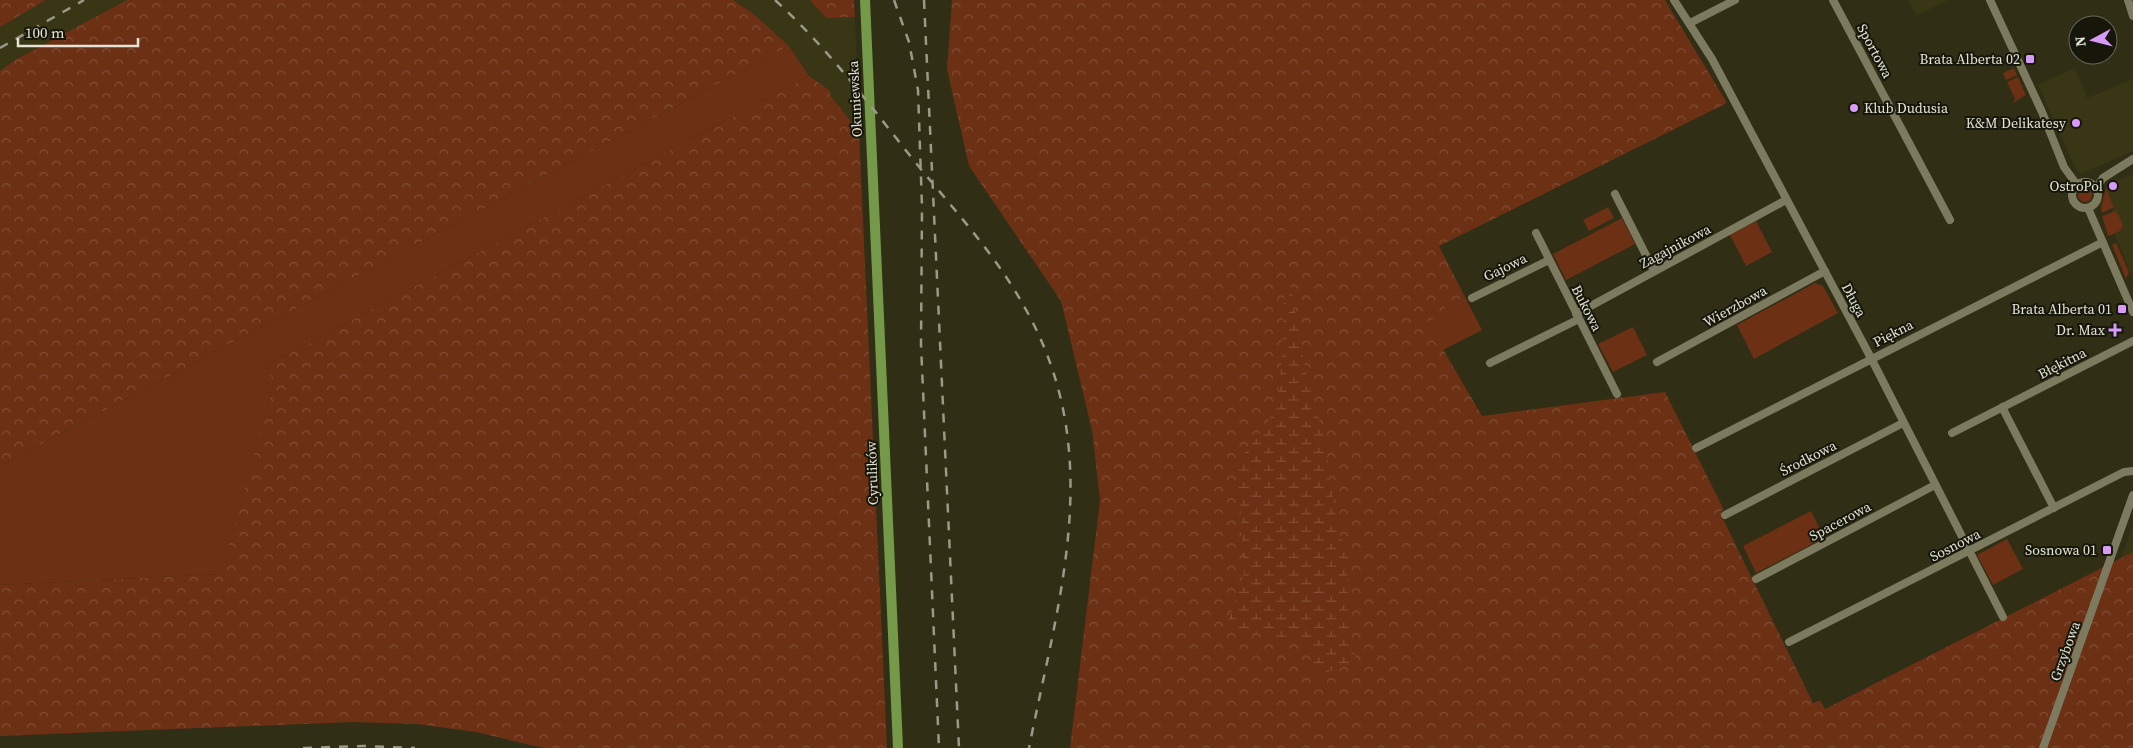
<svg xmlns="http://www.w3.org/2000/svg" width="2133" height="748" font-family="'Source Serif 4',serif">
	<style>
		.built { fill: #393616 }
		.green { fill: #6c3014 }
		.forest { fill: url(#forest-crowns) }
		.wetland { fill: url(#wetland-marsh) }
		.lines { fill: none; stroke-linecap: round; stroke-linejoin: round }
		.minor { stroke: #7c7a5f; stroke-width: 8 }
		.major { stroke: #749a49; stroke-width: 10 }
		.rail { stroke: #9b9987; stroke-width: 2.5; stroke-dasharray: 9 9; stroke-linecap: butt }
		.poi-dot { fill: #d79bf9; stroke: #16160b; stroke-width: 2 }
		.labels { text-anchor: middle; stroke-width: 4; stroke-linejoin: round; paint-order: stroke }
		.street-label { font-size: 14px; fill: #e4e3d5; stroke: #16160b }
		.poi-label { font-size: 14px; fill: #e4e3d5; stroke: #16160b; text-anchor: end }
	</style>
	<defs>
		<pattern id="forest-crowns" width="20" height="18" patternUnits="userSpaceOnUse" patternTransform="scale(1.25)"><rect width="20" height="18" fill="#6c3014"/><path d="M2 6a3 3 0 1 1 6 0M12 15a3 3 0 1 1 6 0" fill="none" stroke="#814e35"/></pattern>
		<pattern id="wetland-marsh" width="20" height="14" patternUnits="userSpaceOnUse" patternTransform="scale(1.25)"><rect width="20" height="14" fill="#6c3014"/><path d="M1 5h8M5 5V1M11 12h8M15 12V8" fill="none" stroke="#814e35"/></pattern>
	</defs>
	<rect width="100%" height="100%" fill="#302e15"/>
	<!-- built -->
	<path class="built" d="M46 0H127L15 60 0 71V27Z
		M733 0H810L826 18 855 17 859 132 831 96 829 90 809 76 789 46 755 15Z
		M1908 0H1948L1916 16Z
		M2075 68 2087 98 2133 79V151L2081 174 2075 168 2038 85Z
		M2133 174V278L2108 219 2114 207 2106 188 2108 184Z
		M2133 526V552L2121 558Z"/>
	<!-- green -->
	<path class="green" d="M789 46 809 76 266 366 274 383 222 574 0 585V466Z
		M2014 68 2017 75 2006 80 2003 73Z
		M2018 77 2026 95 2013 103 2015 99 2007 82Z
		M2106 188 2114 207 2102 213 2101 208Z
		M2078 195a7 7 0 1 1 14 0a7 7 0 1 1-14 0Z
		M1608 207 1614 218 1589 231 1583 220Z
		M2116 211C2125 227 2127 229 2108 236L2102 216Z
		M1622 218 1635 244 1566 280 1553 254Z
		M1756 221 1772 252 1746 266 1730 235Z
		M2116 243 2129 272 2126 279 2112 245Z
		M1815 283 1823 286 1838 313 1754 359 1737 325Z
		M1465 297 1482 330 1443 350 1426 322 1446 312 1443 306Z
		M1633 327 1647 355 1613 372 1598 344Z
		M1811 511 1824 538 1756 573 1743 546Z
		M2007 539 2023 569 1993 585 1977 555Z"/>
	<!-- forest -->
	<path class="forest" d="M0 0H46L0 27Z
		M127 0H733L755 15 789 46 0 466V71L15 60Z
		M810 0H854L855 17 826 18Z
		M952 0H1665L1727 103 1439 246 1465 297 1444 306 1447 312 1427 322 1482 416 1665 392 1724 510 1721 511V515L1813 703 1820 700 1825 709 2133 552V748H1070L1100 500 1092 430 1061 301 969 166 947 69Z
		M809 76 829 90 831 96 859 132 887 748H543L476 732 417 724 353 722 0 736V585L221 574 274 383 266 366Z"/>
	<!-- wetland -->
	<path class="wetland" d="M1287 275 1292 292 1307 379 1325 440 1337 527 1347 552 1348 615 1356 663 1314 676 1310 645 1302 636 1280 639 1227 625 1244 574 1240 500 1234 467C1244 453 1270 423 1274 409 1286 366 1280 320 1287 275Z"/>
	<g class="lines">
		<!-- minor -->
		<path class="minor" d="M1674 0 1712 59 1871 358 2003 617
			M1833 0 1950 220
			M1990 0 2042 112 2064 167 2077 185
			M2128 0 2133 16
			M1690 23 1735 0
			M2072 195a13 13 0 1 1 26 0a13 13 0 1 1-26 0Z
			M2096 188 2103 178 2133 159
			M1615 194 1654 271
			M2088 208 2133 312
			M1536 233 1617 394
			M1472 298 1549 260
			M1576 314 1786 200
			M1657 362 1825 271
			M1490 363 1579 319
			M2002 407 2054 508
			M1952 433 2133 341
			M1696 448 2103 242
			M1725 515 1903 423
			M1756 579 1935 485
			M1789 642 2124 472 2133 471
			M2043 748 2133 495"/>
		<!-- major -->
		<path class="major" d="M865 0 898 748"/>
		<!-- rail -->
		<path class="rail" d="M775 0C830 50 874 111 920 168 957 213 997 257 1025 308 1107 453 1059 596 1029 748
			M894 0 909 42 918 90 922 207 921 345 939 748
			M924 0 959 748
			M0 48 84 0
			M303 748 363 746 415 748"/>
	</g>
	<!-- markers -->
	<g class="poi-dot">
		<rect x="2025" y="54" width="10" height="10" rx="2.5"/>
		<circle cx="1854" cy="108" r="5"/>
		<circle cx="2076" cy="123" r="5"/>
		<circle cx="2113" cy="186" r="5"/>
		<rect x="2117" y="304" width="10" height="10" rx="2.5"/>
		<path d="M2112.5 322.5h5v5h5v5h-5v5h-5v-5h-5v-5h5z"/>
		<rect x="2102" y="545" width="10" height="10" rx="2.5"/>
	</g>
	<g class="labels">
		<!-- street labels -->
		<g class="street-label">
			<text transform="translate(1875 51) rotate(62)" y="5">Sportowa</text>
			<text transform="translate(855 99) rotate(-93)" y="5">Okuniewska</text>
			<text transform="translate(1675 246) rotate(-28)" y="5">Zagajnikowa</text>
			<text transform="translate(1505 267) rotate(-26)" y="5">Gajowa</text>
			<text transform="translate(1854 300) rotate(62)" y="5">Długa</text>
			<text transform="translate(1735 306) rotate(-29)" y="5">Wierzbowa</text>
			<text transform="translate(1587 308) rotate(63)" y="5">Bukowa</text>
			<text transform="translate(1893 333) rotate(-27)" y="5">Piękna</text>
			<text transform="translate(2062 363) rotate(-27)" y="5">Błękitna</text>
			<text transform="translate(1808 458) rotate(-27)" y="5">Środkowa</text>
			<text transform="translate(872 473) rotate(-92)" y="5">Cyrulików</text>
			<text transform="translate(1840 521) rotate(-28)" y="5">Spacerowa</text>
			<text transform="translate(1955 545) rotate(-27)" y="5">Sosnowa</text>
			<text transform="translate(2065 651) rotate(-70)" y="5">Grzybowa</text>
		</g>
		<!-- poi labels -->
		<g class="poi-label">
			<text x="2020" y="64">Brata Alberta 02</text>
			<text x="1864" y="113" text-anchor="start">Klub Dudusia</text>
			<text x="2066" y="128">K&amp;M Delikatesy</text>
			<text x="2103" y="191">OstroPol</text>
			<text x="2112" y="314">Brata Alberta 01</text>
			<text x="2105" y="335">Dr. Max</text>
			<text x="2097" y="555">Sosnowa 01</text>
		</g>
	</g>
	<!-- north arrow -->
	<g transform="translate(2093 40) rotate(263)"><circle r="24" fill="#16160b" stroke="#68685c"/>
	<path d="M0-4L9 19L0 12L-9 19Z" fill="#d79bf9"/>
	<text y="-8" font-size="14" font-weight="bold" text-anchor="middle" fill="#e4e3d5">N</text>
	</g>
	<!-- scale -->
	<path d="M18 38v8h120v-8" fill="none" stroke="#e4e3d5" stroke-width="2.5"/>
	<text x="25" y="38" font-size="15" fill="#e4e3d5" stroke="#16160b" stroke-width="4" paint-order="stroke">100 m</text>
</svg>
